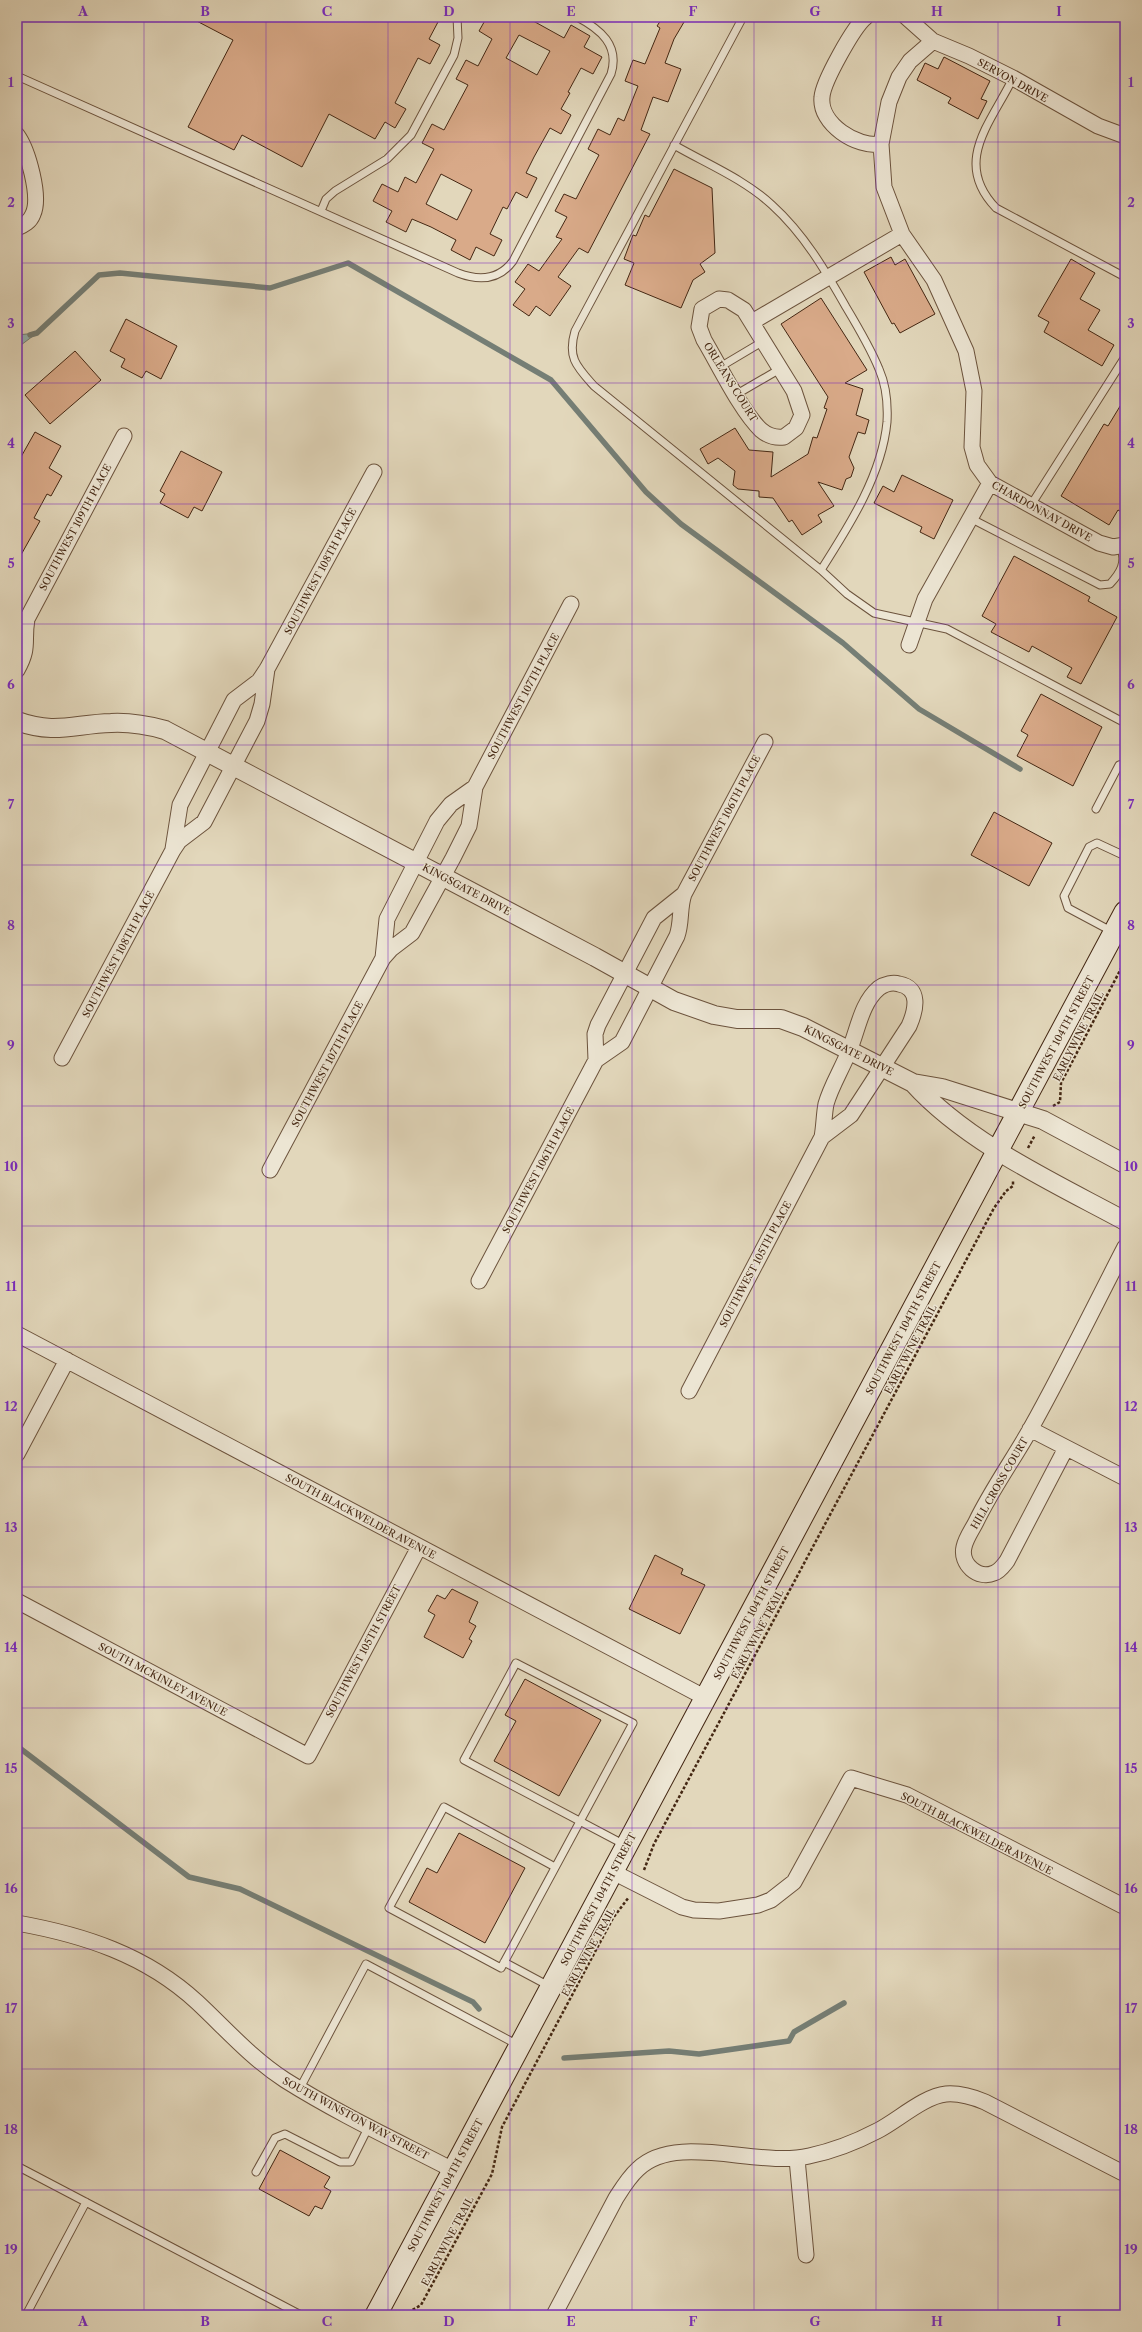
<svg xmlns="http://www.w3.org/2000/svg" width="1142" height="2332" font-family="'Libre Caslon Text',serif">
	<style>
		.water { fill: #96b8b7; stroke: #757e75 }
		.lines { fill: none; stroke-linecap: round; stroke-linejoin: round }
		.stream { stroke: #757e75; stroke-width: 5.5 }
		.building { fill: #d9aa89; stroke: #442713; fill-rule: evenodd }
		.service-casing { stroke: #6c533d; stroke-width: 9 }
		.minor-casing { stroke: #6c533d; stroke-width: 17 }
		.tertiary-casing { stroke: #6c533d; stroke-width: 20 }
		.secondary-casing { stroke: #442713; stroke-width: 23 }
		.path { stroke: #442713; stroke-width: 2.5; stroke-dasharray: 3 2; stroke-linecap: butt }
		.service { stroke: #ece5d3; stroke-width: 7 }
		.minor { stroke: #ece5d3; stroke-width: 15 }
		.tertiary { stroke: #ece5d3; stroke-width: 18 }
		.secondary { stroke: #ece5d3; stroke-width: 21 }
		.grid { fill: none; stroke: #7b2cbf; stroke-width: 1; stroke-opacity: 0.55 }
		.labels { text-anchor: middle; stroke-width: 3; stroke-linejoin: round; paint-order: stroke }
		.street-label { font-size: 10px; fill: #442713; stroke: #ece5d3 }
		.neatline { fill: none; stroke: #7b2cbf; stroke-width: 1.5 }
		.grid-label { font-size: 13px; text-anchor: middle; font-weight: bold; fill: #7b2cbf }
	</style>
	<rect width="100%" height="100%" fill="#e2d7bb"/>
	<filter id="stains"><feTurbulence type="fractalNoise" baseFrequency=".005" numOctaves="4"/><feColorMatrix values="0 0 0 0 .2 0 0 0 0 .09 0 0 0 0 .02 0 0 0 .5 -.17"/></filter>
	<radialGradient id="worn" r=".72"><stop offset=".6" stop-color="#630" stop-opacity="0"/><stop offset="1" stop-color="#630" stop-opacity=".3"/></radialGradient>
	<!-- water -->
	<path class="water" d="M37 333 17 348V335Z"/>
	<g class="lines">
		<!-- stream -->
		<path class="stream" d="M30 335 37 333 99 275 120 273 270 288 348 263 551 380 646 492 681 524 843 643 919 709 1020 769
			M17 1746 189 1877 240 1889 473 2002 479 2009
			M564 2058 669 2051 699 2054 789 2041 794 2032 844 2003"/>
	</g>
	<!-- building -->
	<path class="building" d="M189 17H428L438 22 429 39 440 45 430 64 418 58 395 103 406 109 395 128 385 122 375 139 329 114 302 167 242 135 234 150 188 127 233 40Z
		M487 17H526L564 38 571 25 590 36 584 47 602 57 593 74 581 68 568 92 570 93 561 109 571 115 561 134 550 128 534 157 526 173 537 178 527 198 516 192 507 209 503 207 490 234 502 240 494 256 476 247 470 260 451 250 456 240 431 227 412 219 406 232 386 222 392 211 373 201 382 184 398 192 405 177 416 183 434 149 422 143 432 124 444 130 468 85 456 79 466 60 478 66 492 39 479 31ZM519 35 550 51 537 75 506 58ZM441 174 472 190 457 220 426 204Z
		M663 17H687L674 39 665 63 681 69 668 102 653 97 641 130 650 134 588 253 579 248 558 277 571 286 550 316 536 306 529 316 513 305 525 289 515 282 528 264 539 271 562 239 556 237 567 217 555 211 564 194 576 199 590 172 599 155 588 149 598 129 610 135 618 118 624 121 638 86 625 81 633 60 645 64 660 28 657 26Z
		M944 57 990 81 981 99 987 101 978 119 948 103 951 98 917 80 925 63 938 69Z
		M674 169 712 188 715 253 700 264 705 272 693 280 681 308 625 285 634 263 624 259 633 235 636 236 645 215 649 217Z
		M891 257 895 265 905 259 935 314 900 333 894 323 892 324 864 272Z
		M1071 259 1095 273 1080 299 1100 310 1088 330 1114 345 1102 366 1044 332 1049 322 1038 316Z
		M821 298 867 370 845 383 863 389 856 415 869 420 865 434 858 432 849 457 854 468 851 477 846 479 842 490 818 482 834 506 818 515 822 522 802 535 792 520 789 522 773 498 759 497V491L738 489 733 485 735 471 718 458 708 464 700 449 735 428 749 450 773 452 771 477 808 454 813 437 817 438 827 409 824 408 828 397 781 324Z
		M126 319 177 346 161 379 146 371 142 378 121 367 125 359 110 351Z
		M75 351 101 380 50 424 25 395Z
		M1125 398V514L1118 510 1109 525 1061 496 1104 424 1108 426Z
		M35 432 61 446 49 468 62 476 51 496 47 494 34 518 40 521 17 562V464Z
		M181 451 222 472 202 511 194 507 188 518 160 503 165 494 160 491Z
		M902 475 953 500 934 539 920 532 922 527 874 503 883 486 894 492Z
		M1014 556 1090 597 1088 601 1117 617 1081 684 1067 677 1072 668 1032 646 1029 652 991 632 996 624 982 616Z
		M1041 694 1102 727 1073 786 1017 756 1028 735 1021 731Z
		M994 812 1052 843 1029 886 971 855Z
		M655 1555 683 1569 681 1574 705 1585 680 1634 629 1609Z
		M452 1589 478 1602 469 1622 476 1626 469 1639 472 1641 463 1658 424 1637 435 1615 428 1611 437 1595 445 1599Z
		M525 1679 601 1720 559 1796 494 1761 516 1721 505 1715Z
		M459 1833 525 1868 485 1943 409 1902 427 1868 437 1873Z
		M280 2150 330 2177 324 2187 331 2191 322 2209 315 2206 309 2216 259 2189Z"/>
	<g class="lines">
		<defs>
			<path id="service" d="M743 17 575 331C567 358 577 367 594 386L821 570 847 594 874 613 947 629 1125 723
				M17 76 458 273C479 281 499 280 513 261L611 74C620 45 600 29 577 17
				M1013 78C991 123 952 162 996 208L1125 277
				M674 145C707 164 744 179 772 205 804 234 825 270 846 307 858 327 870 347 879 369 886 385 888 404 887 422 882 475 849 526 821 570
				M321 211 326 199 335 191 387 159 411 135 454 55 458 38 457 17
				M720 367 762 342
				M737 394 780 369
				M1031 505 1125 357
				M970 518 1100 585 1110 584C1121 572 1126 563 1121 547
				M1096 809 1119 765 1125 763
				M1113 932 1068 908 1064 896 1089 847 1097 843 1125 856
				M555 1867 444 1807 389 1908 501 1968 633 1723 516 1663 464 1760 625 1845
				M504 1962 549 1986
				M300 2088 366 1964 518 2045
				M17 2166 301 2315
				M256 2172 275 2138 285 2134 340 2162H351L369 2126
				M26 2315 86 2202"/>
			<path id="minor" d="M866 17C854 26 823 82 822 97 819 124 857 148 881 144
				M906 17 933 41 969 56 1013 78 1098 126 1125 136
				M933 41 910 61 899 77 889 102 881 144 884 187 902 234 934 280 966 351 974 391 972 447 977 465 990 483 1099 543 1113 547 1125 545
				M17 135C28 150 41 197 33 214 30 222 24 225 17 228
				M719 299 728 300 744 310 794 391 802 415 796 428 784 437C776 438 768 436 761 430 741 411 719 365 704 340L699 327 702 309Z
				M752 322 902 234
				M17 629 27 619 124 436
				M909 645 925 599 990 483
				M17 670C30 647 23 642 27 619
				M173 849 180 805 234 700 259 681 267 669 374 472
				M383 958 387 919 437 821 451 804 475 787
				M62 1058 173 850 179 841 204 822 257 721 262 704 267 669
				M596 1060 595 1034 598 1025 654 918 684 894
				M270 1170 383 958 391 949 412 933 453 858 469 826 475 787 571 604
				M479 1281 596 1060 622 1042 677 936C682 922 679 908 684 894L765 742
				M17 1334 706 1698
				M689 1391 822 1137C824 1127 824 1114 826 1104 831 1086 842 1069 849 1051 858 1030 861 1003 879 988 885 984 893 982 899 984 921 988 916 1010 909 1026L851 1115 822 1137
				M1030 1429 1125 1478
				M1066 1448 1007 1561C1003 1566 1000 1571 994 1573 978 1580 960 1564 964 1547 966 1538 972 1530 976 1522 992 1489 1013 1460 1031 1428 1064 1369 1094 1307 1125 1247
				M17 1454 67 1360
				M17 1601 308 1756 419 1547
				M613 1872 682 1907 694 1910 719 1911 758 1905 771 1900 794 1882 851 1778 907 1795 1125 1907
				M17 1923C84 1935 146 1955 197 2002 226 2029 251 2058 285 2080 339 2114 397 2141 453 2170
				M797 2159 806 2255
				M554 2315 616 2198C623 2187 629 2177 638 2169 676 2132 758 2168 809 2156 833 2151 856 2142 877 2131 897 2121 924 2096 946 2094 959 2093 973 2097 985 2102L1125 2174"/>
			<path id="tertiary" d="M17 721C55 735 74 724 111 723 130 722 147 725 165 730L595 957 674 1001 714 1015 737 1019H781L803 1027 913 1083 942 1088 1043 1120 1125 1164
				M913 1083C967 1143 1055 1183 1125 1221"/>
			<path id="secondary" d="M376 2315 1125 912"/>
		</defs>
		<!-- service casing -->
		<use href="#service" class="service-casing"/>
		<!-- minor casing -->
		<use href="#minor" class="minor-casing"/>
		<!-- tertiary casing -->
		<use href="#tertiary" class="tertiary-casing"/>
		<!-- secondary casing -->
		<use href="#secondary" class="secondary-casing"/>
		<!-- path -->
		<path class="path" d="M1053 1106 1060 1102 1061 1083 1125 961
			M1028 1148 1035 1135
			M644 1870 654 1844 994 1208 1006 1191 1013 1186V1180
			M404 2315 421 2305 492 2174 502 2127 613 1918 629 1897"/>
		<!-- service -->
		<use href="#service" class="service"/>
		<!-- minor -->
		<use href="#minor" class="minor"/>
		<!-- tertiary -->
		<use href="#tertiary" class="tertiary"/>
		<!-- secondary -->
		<use href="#secondary" class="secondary"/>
	</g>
	<!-- grid -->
	<path class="grid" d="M144 17V2315M266 17V2315M388 17V2315M510 17V2315M632 17V2315M754 17V2315M876 17V2315M998 17V2315M17 142H1125M17 263H1125M17 383H1125M17 504H1125M17 624H1125M17 745H1125M17 865H1125M17 985H1125M17 1106H1125M17 1226H1125M17 1347H1125M17 1467H1125M17 1587H1125M17 1708H1125M17 1828H1125M17 1949H1125M17 2069H1125M17 2190H1125"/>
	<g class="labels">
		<!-- street labels -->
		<g class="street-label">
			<text transform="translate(1013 80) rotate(29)" y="4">SERVON DRIVE</text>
			<text transform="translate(731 382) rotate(58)" y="4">ORLEANS COURT</text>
			<text transform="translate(1042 511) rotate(29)" y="4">CHARDONNAY DRIVE</text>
			<text transform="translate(75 527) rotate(-62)" y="4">SOUTHWEST 109TH PLACE</text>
			<text transform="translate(320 571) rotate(-62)" y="4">SOUTHWEST 108TH PLACE</text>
			<text transform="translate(523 696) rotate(-62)" y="4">SOUTHWEST 107TH PLACE</text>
			<text transform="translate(724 818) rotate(-62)" y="4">SOUTHWEST 106TH PLACE</text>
			<text transform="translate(467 889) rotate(28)" y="4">KINGSGATE DRIVE</text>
			<text transform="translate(118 954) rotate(-62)" y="4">SOUTHWEST 108TH PLACE</text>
			<text transform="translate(1078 1036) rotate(-63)" y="4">EARLYWINE TRAIL</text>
			<text transform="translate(1056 1042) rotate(-62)" y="4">SOUTHWEST 104TH STREET</text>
			<text transform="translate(849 1050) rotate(27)" y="4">KINGSGATE DRIVE</text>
			<text transform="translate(327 1064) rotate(-62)" y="4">SOUTHWEST 107TH PLACE</text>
			<text transform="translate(538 1170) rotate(-62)" y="4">SOUTHWEST 106TH PLACE</text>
			<text transform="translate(755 1264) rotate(-62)" y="4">SOUTHWEST 105TH PLACE</text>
			<text transform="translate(903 1328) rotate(-62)" y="4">SOUTHWEST 104TH STREET</text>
			<text transform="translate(910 1349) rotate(-62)" y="4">EARLYWINE TRAIL</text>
			<text transform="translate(999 1483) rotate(-60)" y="4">HILL CROSS COURT</text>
			<text transform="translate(361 1516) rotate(28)" y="4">SOUTH BLACKWELDER AVENUE</text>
			<text transform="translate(751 1613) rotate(-62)" y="4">SOUTHWEST 104TH STREET</text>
			<text transform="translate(757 1634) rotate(-62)" y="4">EARLYWINE TRAIL</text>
			<text transform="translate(363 1651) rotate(-62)" y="4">SOUTHWEST 105TH STREET</text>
			<text transform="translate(163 1679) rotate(28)" y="4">SOUTH MCKINLEY AVENUE</text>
			<text transform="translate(977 1833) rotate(27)" y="4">SOUTH BLACKWELDER AVENUE</text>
			<text transform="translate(598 1899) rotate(-62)" y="4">SOUTHWEST 104TH STREET</text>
			<text transform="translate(588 1952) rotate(-61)" y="4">EARLYWINE TRAIL</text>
			<text transform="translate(356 2118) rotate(28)" y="4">SOUTH WINSTON WAY STREET</text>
			<text transform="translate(445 2185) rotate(-62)" y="4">SOUTHWEST 104TH STREET</text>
			<text transform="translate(447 2241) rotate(-62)" y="4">EARLYWINE TRAIL</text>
		</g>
	</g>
	<!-- margin -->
	<rect width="1142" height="2332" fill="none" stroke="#e2d7bb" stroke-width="44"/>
	<rect x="22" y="22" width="1098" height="2288" class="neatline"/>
	<g class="grid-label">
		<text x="83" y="16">A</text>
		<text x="205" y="16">B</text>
		<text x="327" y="16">C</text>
		<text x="449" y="16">D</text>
		<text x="571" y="16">E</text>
		<text x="693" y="16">F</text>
		<text x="815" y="16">G</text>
		<text x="937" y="16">H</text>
		<text x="1059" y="16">I</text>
		<text x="11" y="87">1</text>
		<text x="1131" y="87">1</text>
		<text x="11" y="207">2</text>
		<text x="1131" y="207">2</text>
		<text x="11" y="328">3</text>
		<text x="1131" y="328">3</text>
		<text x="11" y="448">4</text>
		<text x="1131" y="448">4</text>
		<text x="11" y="568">5</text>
		<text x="1131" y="568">5</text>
		<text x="11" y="689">6</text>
		<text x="1131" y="689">6</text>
		<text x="11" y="809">7</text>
		<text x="1131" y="809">7</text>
		<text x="11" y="930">8</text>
		<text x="1131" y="930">8</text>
		<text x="11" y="1050">9</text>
		<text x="1131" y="1050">9</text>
		<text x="11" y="1171">10</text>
		<text x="1131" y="1171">10</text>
		<text x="11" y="1291">11</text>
		<text x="1131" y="1291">11</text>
		<text x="11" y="1411">12</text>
		<text x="1131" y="1411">12</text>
		<text x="11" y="1532">13</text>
		<text x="1131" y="1532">13</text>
		<text x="11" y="1652">14</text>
		<text x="1131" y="1652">14</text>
		<text x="11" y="1773">15</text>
		<text x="1131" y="1773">15</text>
		<text x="11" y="1893">16</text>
		<text x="1131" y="1893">16</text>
		<text x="11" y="2013">17</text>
		<text x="1131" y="2013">17</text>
		<text x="11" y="2134">18</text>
		<text x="1131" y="2134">18</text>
		<text x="11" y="2254">19</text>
		<text x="1131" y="2254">19</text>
		<text x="83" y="2326">A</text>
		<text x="205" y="2326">B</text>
		<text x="327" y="2326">C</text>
		<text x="449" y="2326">D</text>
		<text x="571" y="2326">E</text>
		<text x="693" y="2326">F</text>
		<text x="815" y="2326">G</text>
		<text x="937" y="2326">H</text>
		<text x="1059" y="2326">I</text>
	</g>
	<rect width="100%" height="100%" filter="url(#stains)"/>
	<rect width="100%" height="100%" fill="url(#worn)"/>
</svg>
